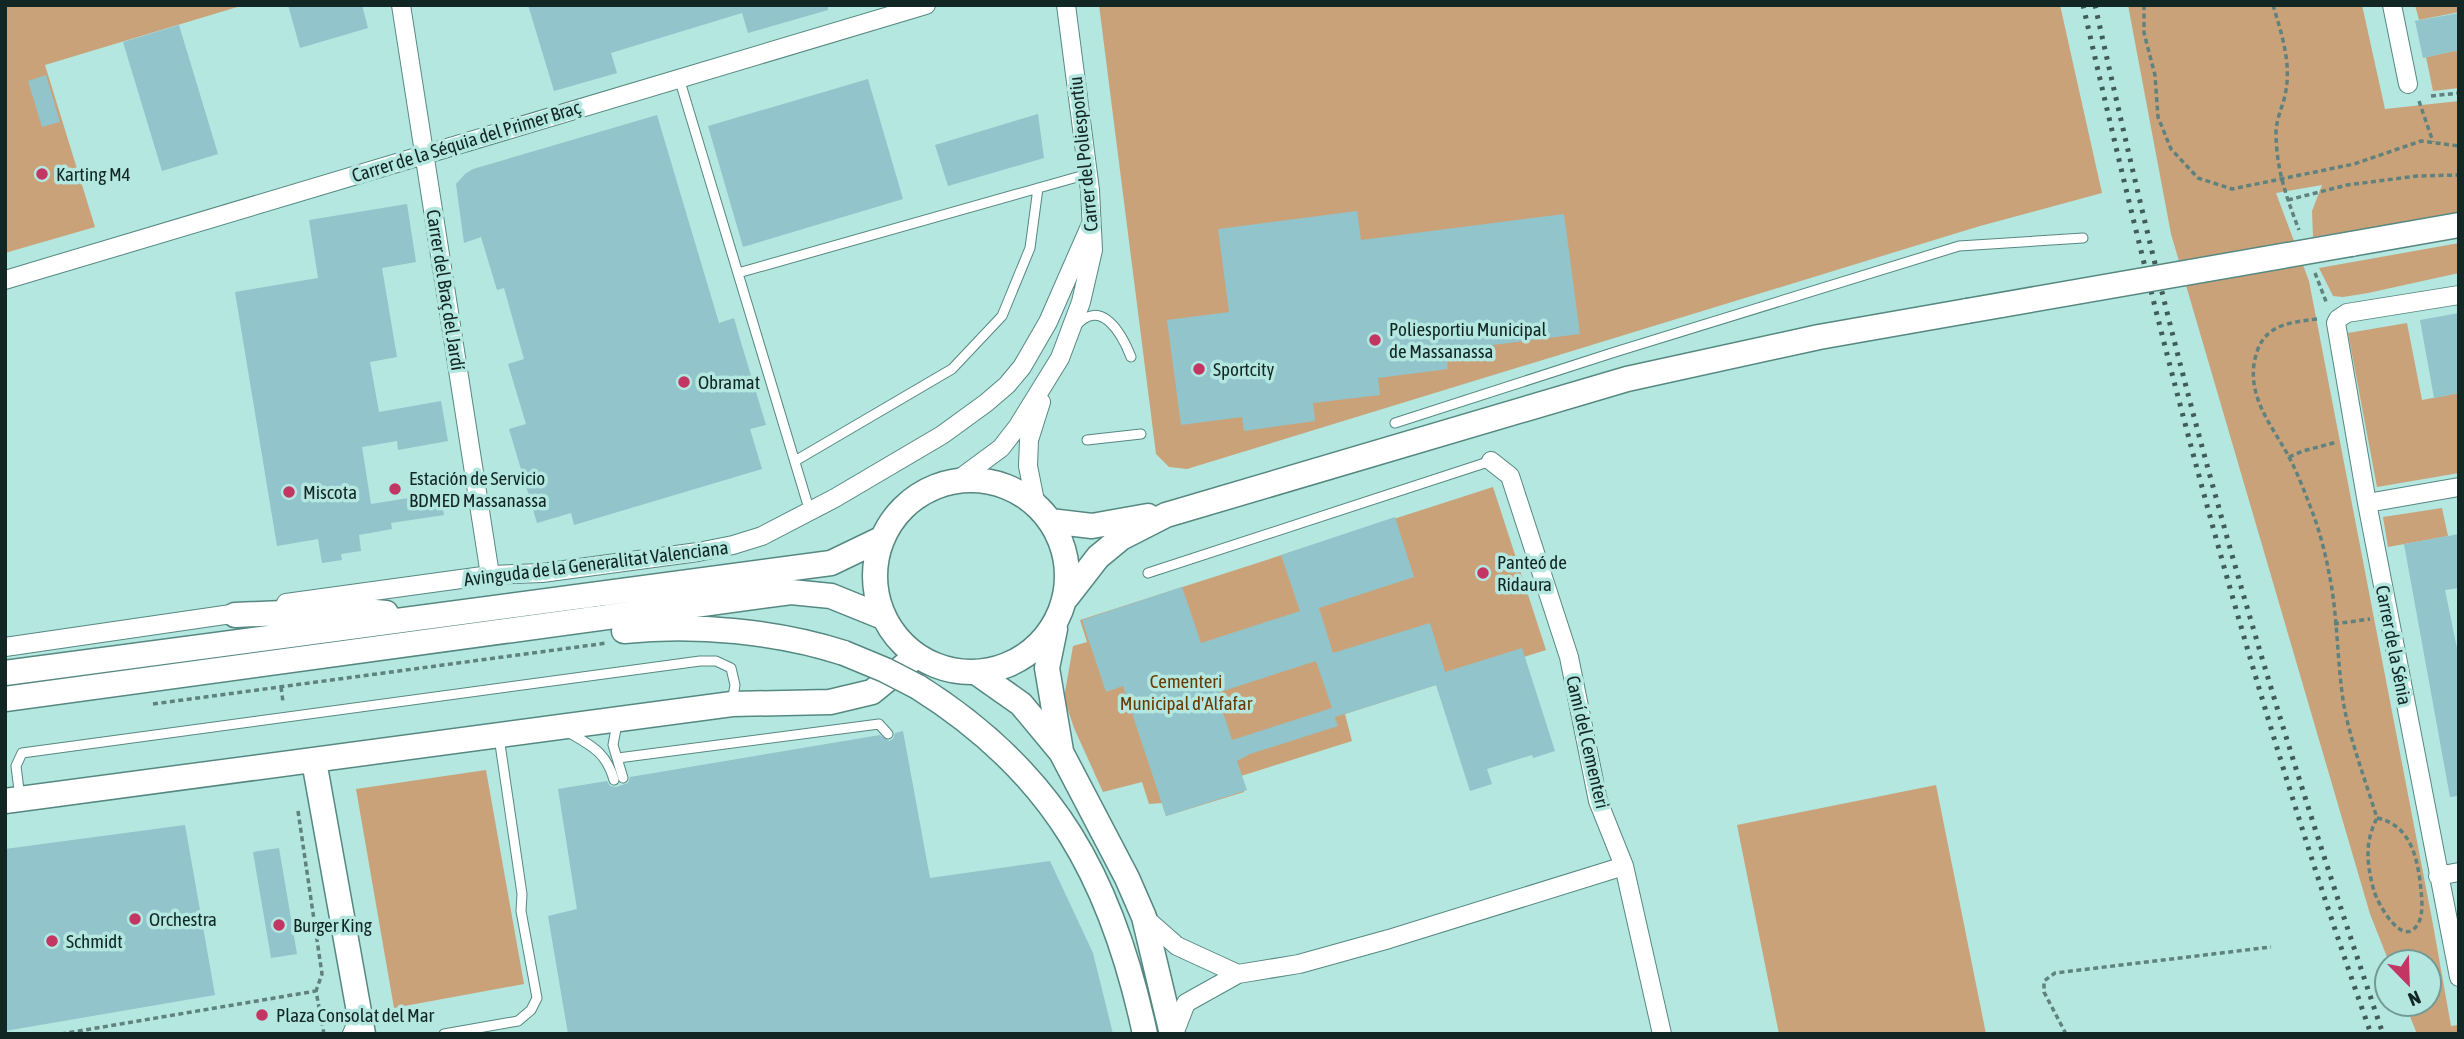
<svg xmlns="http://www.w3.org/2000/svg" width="2464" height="1039" font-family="'Asap Condensed',sans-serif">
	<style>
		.green { fill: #caa279 }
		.building { fill: #91c4cb; fill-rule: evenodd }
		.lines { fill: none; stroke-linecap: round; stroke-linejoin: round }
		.lane-casing { stroke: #568882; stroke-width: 11 }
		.street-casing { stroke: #568882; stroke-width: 20 }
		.secondary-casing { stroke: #568882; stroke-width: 27 }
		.path { stroke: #5f827e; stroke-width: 3.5; stroke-dasharray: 5 3.5; stroke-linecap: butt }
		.lane { stroke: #fff; stroke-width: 9 }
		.street { stroke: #fff; stroke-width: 18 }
		.secondary { stroke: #fff; stroke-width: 24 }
		.rail { stroke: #3f5c59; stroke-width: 5; stroke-dasharray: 3.5 7; stroke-linecap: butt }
		.secondary-bridge-casing { stroke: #568882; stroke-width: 27; stroke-linecap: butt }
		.secondary-bridge { stroke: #fff; stroke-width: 24 }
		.poi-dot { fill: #c33562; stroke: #b3e7e0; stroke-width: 2.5 }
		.labels { text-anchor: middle; stroke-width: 7; stroke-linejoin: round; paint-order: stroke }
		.street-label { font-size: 19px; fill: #122624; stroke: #b3e7e0 }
		.poi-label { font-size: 19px; fill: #122624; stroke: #b3e7e0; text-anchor: start }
		.park-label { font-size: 19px; fill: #673b00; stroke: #b3e7e0 }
	</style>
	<rect width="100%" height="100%" fill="#b3e7e0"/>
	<!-- green -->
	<path class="green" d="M5 5H244L45 65 95 227 5 253Z
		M1099 5H2060L2102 193 1980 226 1187 469 1169 467 1156 454Z
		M2128 5H2362L2385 109 2459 101V215L2313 237 2312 211 2322 185 2276 193 2309 281 2432 919 2451 1026 2459 1025V1034H2417L2405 1004H2429V962H2389L2370 914 2171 234Z
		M2415 5H2459V12L2419 20Z
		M2459 50V88L2433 91 2426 57Z
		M2459 243V273L2368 293 2343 297 2333 296 2319 268Z
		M2407 323 2422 400 2459 393V473L2377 487 2348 333Z
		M1493 487 1546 650 1345 714 1352 741 1241 776 1244 792 1166 816 1162 803 1149 804 1142 782 1103 792 1074 728 1064 698 1073 646 1087 642 1080 620Z
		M2442 508 2448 536 2388 547 2383 517Z
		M486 770 524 984 394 1008 356 789Z
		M1936 785 1986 1034H1779L1737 825Z"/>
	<!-- building -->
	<path class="building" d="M288 5H362L368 28 300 48Z
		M528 5H828V10L748 33 742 13 673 34 611 53 617 73 554 91Z
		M2459 13V50L2423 58 2415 21Z
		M179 25 218 154 162 171 123 42Z
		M46 75 60 122 42 127 28 81Z
		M868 79 903 199 743 247 708 126Z
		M1038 114 1044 158 948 186 935 145Z
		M657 115 719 323 734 318 740 339 766 425 750 429 762 469 574 525 571 513 537 523 509 429 526 424 508 364 524 359 504 288 497 290 481 237 464 243 456 184 465 174 473 169Z
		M407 204 416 262 382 268 397 357 370 362 379 412 441 401 448 441 398 450 397 441 362 447 371 504 440 493 444 515 391 523 392 529 359 535 361 551 341 554 342 560 322 563 318 539 277 546 235 292 318 278 309 220Z
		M1357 211 1361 240 1564 214 1580 334 1446 351 1448 369 1378 378 1380 395 1313 403 1315 421 1244 431 1242 417 1181 425 1167 320 1229 312 1218 229Z
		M2459 313V393L2434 398 2420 320Z
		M1395 517 1414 577 1319 608 1333 653 1430 623 1445 672 1522 648 1555 751 1533 758 1532 755 1487 769 1492 784 1470 791 1436 685 1335 717 1338 726 1250 754 1237 761 1247 790 1166 816 1123 686 1106 692 1082 620 1182 587 1201 643 1300 611 1281 555ZM1316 661 1332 708 1232 740 1217 693Z
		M2459 534V588L2445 590 2459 658V796L2450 797 2404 544Z
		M903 731 930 878 1050 861 1093 953 1113 1034H568L548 916 577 909 558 789 607 781 610 786 616 787 628 783 630 777 880 735 889 741 893 739 895 733Z
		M185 825 215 995 5 1031V849Z
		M279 848 297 954 271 958 253 852Z"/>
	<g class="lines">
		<defs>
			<path id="lane" d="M679 78 810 512
				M738 273 1088 174
				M1075 327C1101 296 1122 334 1131 357
				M1395 423 1615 352 1959 246 2083 238
				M1087 440 1141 434
				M795 461 952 369 1002 316 1030 248 1038 188
				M1148 573 1491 461
				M617 723 613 745 623 778
				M568 732C592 746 606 752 614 780
				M618 758 879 724 888 734
				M20 798 16 766 22 753 700 661H716L731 668 735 685 732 703
				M347 1034 354 1018
				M444 1034 518 1021 531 1010 537 998 521 911 522 894 499 737"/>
			<path id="street" d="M401 5 490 575
				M2392 5 2408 84
				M5 280 926 5
				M2459 295 2347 313 2338 319 2336 323 2367 503 2459 977
				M1491 461 1510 476 1569 657 1598 801 1624 866 1662 1034
				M955 482 1001 448 1018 426 1060 358 1081 302 1093 250 1090 190 1066 5
				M2367 503 2459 487
				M1036 506 1028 466 1029 440 1041 402
				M286 603 490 575 542 573 698 552 733 545 762 536 835 498 942 435 986 403 1007 385 1022 367 1048 322 1091 224
				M5 647 245 612
				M2438 876 2459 872
				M1144 917 1177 946 1238 974
				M1174 1034 1186 1003 1238 974 1299 964 1389 939 1624 866"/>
			<path id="secondary" d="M2351 244 2459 225
				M875 576a96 96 0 1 1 192 0a96 96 0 1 1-192 0Z
				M1050 521 1092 526 1148 516
				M1067 597 1098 557 1121 538 1166 515 1627 379 1819 337 1967 311
				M235 615 353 610 386 613
				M1055 629 1047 668 1061 751
				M624 631C695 624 777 631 844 653
				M5 673 831 563 883 538
				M977 673 1021 704 1061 752 1127 878 1144 917 1172 1034
				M918 687C1055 773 1112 880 1145 1034
				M5 699 791 592 831 596 883 617
				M314 761 363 1034
				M5 801 732 704 830 702 872 692 916 656"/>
		</defs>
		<!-- lane casing -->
		<use href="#lane" class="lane-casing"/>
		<!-- street casing -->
		<use href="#street" class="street-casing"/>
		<!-- secondary casing -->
		<use href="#secondary" class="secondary-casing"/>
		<!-- path -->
		<path class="path" d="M2144 5V33L2155 75 2158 117 2171 149 2198 178 2232 189 2354 164 2421 141 2459 146
			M2273 5C2281 32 2291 61 2286 90 2284 104 2277 116 2276 131 2276 169 2286 196 2299 230
			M2431 96 2459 93
			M2419 101 2433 142
			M2288 200 2347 185 2417 176 2459 175
			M2315 273 2327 304
			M2317 319C2284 323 2260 326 2254 364 2249 400 2273 427 2289 457 2298 474 2305 493 2312 511 2320 532 2326 556 2330 578 2338 619 2337 664 2344 706 2351 743 2366 782 2377 818
			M2289 457 2303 451 2337 442
			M2334 624 2370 619
			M281 687 283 702
			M153 704 607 643
			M298 811 322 974 316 991
			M2377 818C2412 825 2418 861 2421 890 2422 900 2423 913 2419 922 2404 952 2378 904 2374 891 2367 865 2364 843 2377 818Z
			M61 1034 316 991 324 1034
			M2066 1034 2044 992V981L2055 973 2271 947"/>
		<!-- lane -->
		<use href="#lane" class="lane"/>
		<!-- street -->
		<use href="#street" class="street"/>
		<!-- secondary -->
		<use href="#secondary" class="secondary"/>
		<!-- rail -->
		<path class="rail" d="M2083 5C2162 353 2252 697 2371 1034
			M2095 5C2132 171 2171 337 2217 501 2266 680 2323 857 2383 1034"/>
		<defs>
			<path id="secondary-bridge" d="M1967 311 2351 244
				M844 653 885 670 918 687"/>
		</defs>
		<!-- secondary-bridge casing -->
		<use href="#secondary-bridge" class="secondary-bridge-casing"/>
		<!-- secondary-bridge -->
		<use href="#secondary-bridge" class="secondary-bridge"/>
	</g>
	<!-- markers -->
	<g class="poi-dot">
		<circle cx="42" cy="174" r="7"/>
		<circle cx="1375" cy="340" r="7"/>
		<circle cx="1199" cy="369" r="7"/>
		<circle cx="684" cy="382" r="7"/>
		<circle cx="395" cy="489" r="7"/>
		<circle cx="289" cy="492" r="7"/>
		<circle cx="1483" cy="573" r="7"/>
		<circle cx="135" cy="919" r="7"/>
		<circle cx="279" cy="925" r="7"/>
		<circle cx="52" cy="941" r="7"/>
		<circle cx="262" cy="1015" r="7"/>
	</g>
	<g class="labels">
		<!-- street labels -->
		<g class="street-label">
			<text transform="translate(466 141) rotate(-17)" y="7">Carrer de la Séquia del Primer Braç</text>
			<text transform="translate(1083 154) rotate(-96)" y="7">Carrer del Poliesportiu</text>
			<text transform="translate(446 290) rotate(81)" y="7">Carrer del Braç del Jardí</text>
			<text transform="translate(596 563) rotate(-7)" y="7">Avinguda de la Generalitat Valenciana</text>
			<text transform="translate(2394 645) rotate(79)" y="7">Carrer de la Sénia</text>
			<text transform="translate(1588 742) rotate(77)" y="7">Camí del Cementeri</text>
		</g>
		<!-- poi labels -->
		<g class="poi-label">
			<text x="56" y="181">Karting M4</text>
			<text x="1389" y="336">Poliesportiu Municipal<tspan x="1389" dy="22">de Massanassa</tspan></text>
			<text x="1213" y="376">Sportcity</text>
			<text x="698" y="389">Obramat</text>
			<text x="409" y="485">Estación de Servicio<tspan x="409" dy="22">BDMED Massanassa</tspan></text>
			<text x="303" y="499">Miscota</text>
			<text x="1497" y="569">Panteó de<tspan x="1497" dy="22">Ridaura</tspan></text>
			<text x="149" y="926">Orchestra</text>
			<text x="293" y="932">Burger King</text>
			<text x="66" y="948">Schmidt</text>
			<text x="276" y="1022">Plaza Consolat del Mar</text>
		</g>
		<!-- park labels -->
		<g class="park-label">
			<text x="1186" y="688">Cementeri<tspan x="1186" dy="22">Municipal d'Alfafar</tspan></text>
		</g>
	</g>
	<!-- border -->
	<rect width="2464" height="1039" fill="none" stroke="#122624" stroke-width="14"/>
	<!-- north arrow -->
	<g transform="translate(2408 983) rotate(157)"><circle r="33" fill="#b3e7e0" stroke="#739a95" stroke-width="2"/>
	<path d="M0-5L12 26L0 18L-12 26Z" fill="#c33562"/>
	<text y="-10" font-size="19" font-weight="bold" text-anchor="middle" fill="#122624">N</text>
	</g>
</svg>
